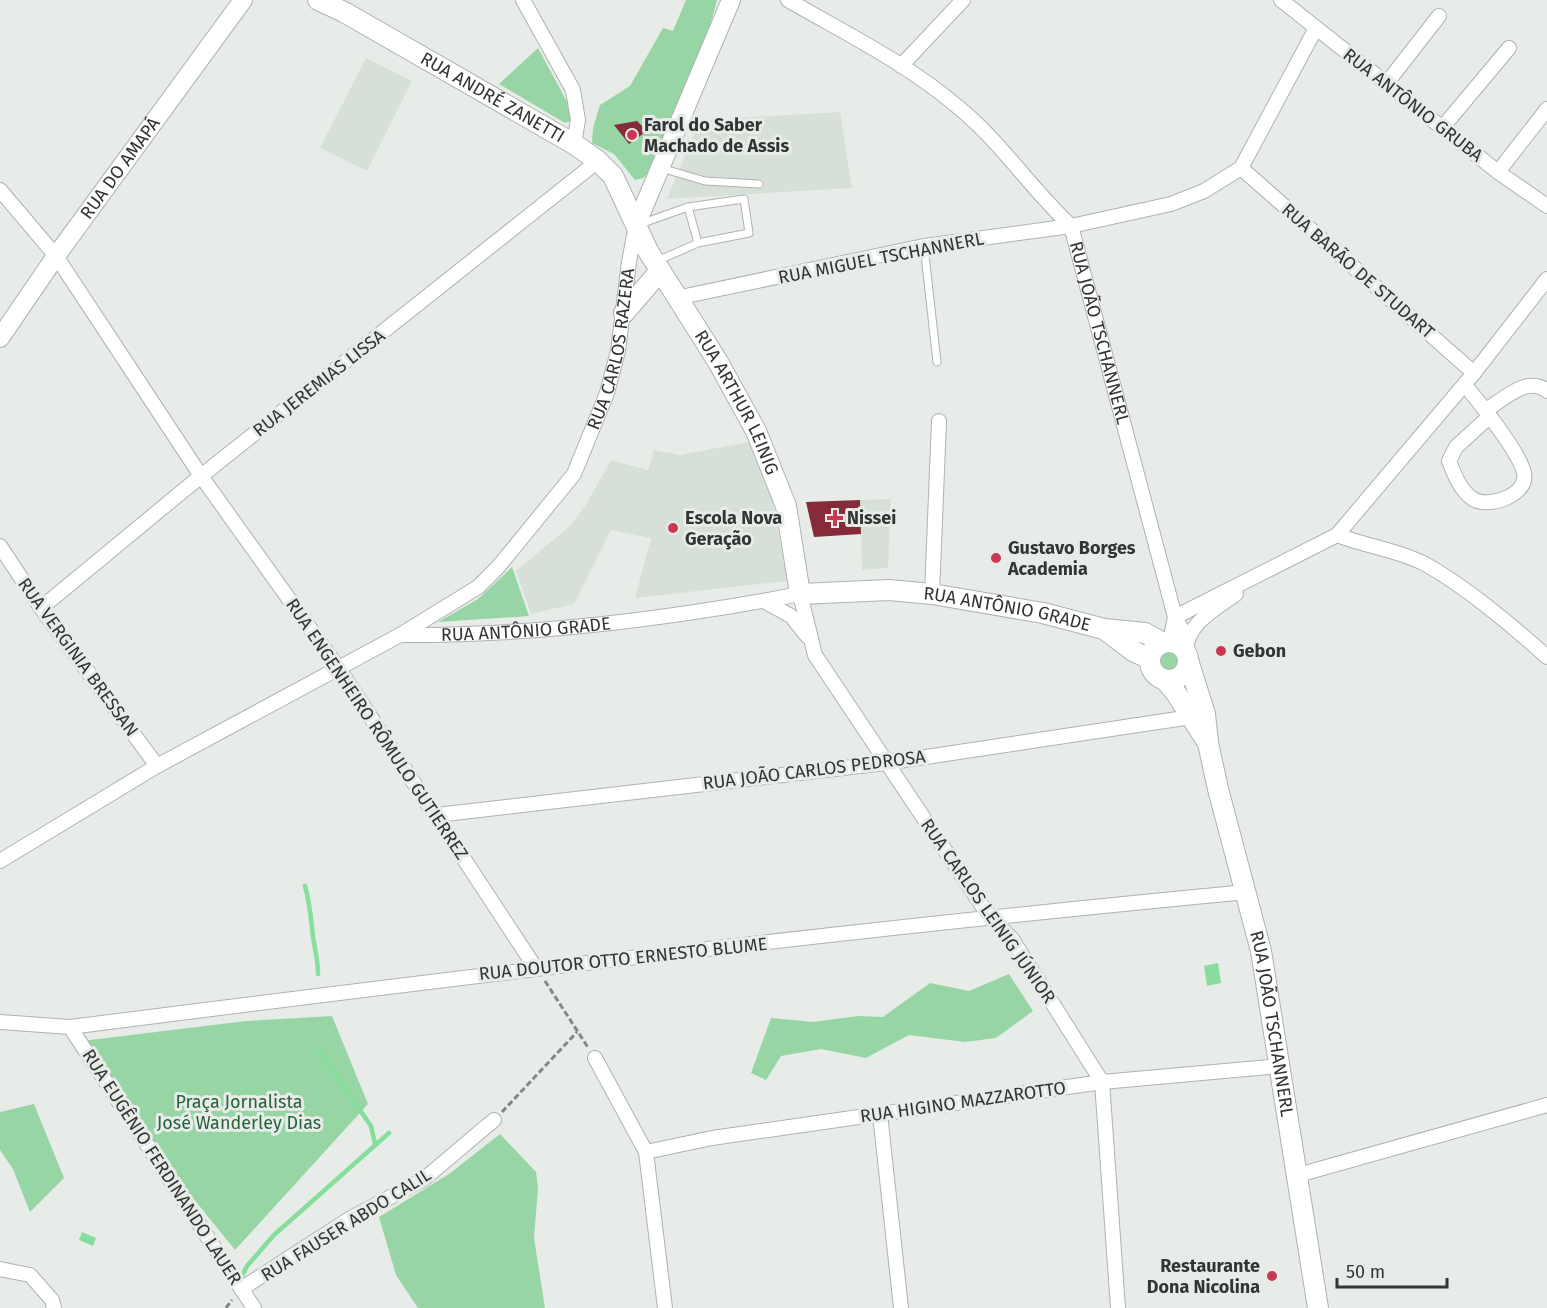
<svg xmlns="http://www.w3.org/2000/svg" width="1547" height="1308" font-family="'Fira Sans',sans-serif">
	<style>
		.built { fill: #d6e0d8 }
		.green { fill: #97d5a4 }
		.water { fill: #87dd9b }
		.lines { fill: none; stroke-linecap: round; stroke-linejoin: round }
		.stream { stroke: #87dd9b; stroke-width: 4.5 }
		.building { fill: #862b39 }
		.service-casing { stroke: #aeb3af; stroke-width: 9 }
		.minor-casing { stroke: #aeb3af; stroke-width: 16 }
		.tertiary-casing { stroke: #aeb3af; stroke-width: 20 }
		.secondary-casing { stroke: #aeb3af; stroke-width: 22 }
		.path { stroke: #848885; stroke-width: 3; stroke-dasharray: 6 3; stroke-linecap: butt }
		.service { stroke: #fff; stroke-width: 7 }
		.minor { stroke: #fff; stroke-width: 14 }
		.tertiary { stroke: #fff; stroke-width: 18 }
		.secondary { stroke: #fff; stroke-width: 20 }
		.poi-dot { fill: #c93954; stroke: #e7ece8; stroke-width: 2 }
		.labels { text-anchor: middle; stroke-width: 6; stroke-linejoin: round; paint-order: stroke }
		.street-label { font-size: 18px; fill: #333533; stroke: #e7ece8 }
		.poi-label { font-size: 18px; font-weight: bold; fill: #333533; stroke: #e7ece8; text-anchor: start }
		.park-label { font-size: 18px; fill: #276238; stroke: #e7ece8 }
	</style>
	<rect width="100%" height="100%" fill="#e7ece8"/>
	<!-- built -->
	<path class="built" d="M366 58 412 81 367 171 320 148Z
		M840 112 852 188 667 199 700 120Z
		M749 442 771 492 787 581 635 598 651 538 611 530 574 604 531 614 516 571 569 527 587 503 611 460 648 470 654 450 680 455Z
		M891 499 888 568 862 570 860 500Z"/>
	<!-- green -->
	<path class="green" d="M686 0H717L710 26 649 172 643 178 635 180 614 154 592 143 593 128 600 105 630 86 663 28 673 31Z
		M538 48 572 111 571 121 565 123 499 84Z
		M512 567 529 616 438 622 478 599Z
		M1160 661a9 9 0 1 1 18 0a9 9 0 1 1-18 0Z
		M1009 974 1033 1011 996 1038 965 1042 909 1035 866 1058 821 1049 781 1056 766 1080 751 1073 771 1018 813 1022 858 1016 883 1017 930 983 969 991Z
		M332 1016 368 1104 235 1250 155 1151 82 1041 246 1021Z
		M34 1104 64 1178 30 1212 13 1169 0 1150V1112Z
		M500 1134 536 1172 538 1188 534 1238 545 1308H418L396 1275 379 1217 449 1174Z"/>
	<!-- water -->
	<path class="water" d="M1218 963 1221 983 1207 986 1204 966Z
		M82 1232 96 1238 93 1246 79 1240Z"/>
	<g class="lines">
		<!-- stream -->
		<path class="stream" d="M305 886C310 903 311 919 313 937 315 950 318 960 318 974
			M318 1049 371 1126 375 1144
			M240 1280 247 1266 274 1235 389 1133"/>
	</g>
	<!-- building -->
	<path class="building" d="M637 121 647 131 629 144 614 125Z
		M860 500 861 534 814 537 806 502Z"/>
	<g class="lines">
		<defs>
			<path id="service" d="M661 168 705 181 759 184
				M688 207 744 199 749 233 698 243
				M640 224 688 207 698 243 657 261
				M924 246 937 362"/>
			<g id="minor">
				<path d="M523 0 573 90 578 120 574 144"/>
				<path id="s1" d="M788 0C845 33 908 64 958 107 1001 142 1031 189 1071 226L1175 617 1187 639"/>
				<path d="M1281 0 1498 172 1547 206"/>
				<path d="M901 66 963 0"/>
				<path d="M1386 84 1439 16"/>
				<path d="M1442 128 1509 48"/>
				<path d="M1241 168 1474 373"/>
				<path d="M1498 172 1547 109"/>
				<path d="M0 190 56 256 201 476 339 669 535 967"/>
				<path d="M676 298 924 246 1071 226 1171 204 1204 191 1241 168 1316 28"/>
				<path d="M1465 385C1479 402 1520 453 1524 473 1529 495 1488 509 1473 499 1460 490 1454 474 1449 461L1456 447 1490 416"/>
				<path d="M1486 410C1504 399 1528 375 1547 391"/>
				<path d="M1337 535C1365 546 1394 549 1421 562 1460 582 1514 627 1547 657"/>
				<path d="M0 546 41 608 157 766"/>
				<path d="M932 594 939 421"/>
				<path d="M764 601 791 616 807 636"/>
				<path d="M41 608 201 476 598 161"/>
				<path id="s2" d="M400 635C535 636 669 619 800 594L815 655 989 916 1012 939 1102 1082 1118 1308"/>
				<path d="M1170 642 1175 617 1337 535 1474 373 1547 279"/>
				<path d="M1187 653C1183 626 1216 608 1236 594"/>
				<path d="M437 815 886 763 1191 717"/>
				<path id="s3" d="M0 861 157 766 400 635 478 587 499 566 574 474 607 393 618 351 629 262 636 225"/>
				<path d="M0 1022 70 1027C462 977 854 929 1247 892"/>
				<path d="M70 1027 254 1308"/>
				<path d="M595 1058 646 1152 665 1308"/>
				<path d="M880 1114 901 1308"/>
				<path d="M646 1152 712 1138 1102 1082 1281 1066"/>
				<path d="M1298 1175 1547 1105"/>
				<path d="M0 1269 30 1275 52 1300 54 1308"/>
				<path d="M241 1289 351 1218 424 1179 494 1120"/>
			</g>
			<g id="tertiary">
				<path d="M636 225 731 0"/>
				<path id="s4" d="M0 338 56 256 243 0"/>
			</g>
			<g id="secondary">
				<path id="s5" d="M318 0 344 12 574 144 598 161 613 176 648 251 718 362 756 431 786 506 800 594 889 590 932 594 1043 613 1104 629 1145 633 1163 643"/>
				<path d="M624 313 660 271"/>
				<path d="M1104 629 1133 651 1150 659"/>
				<circle cx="1169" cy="661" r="19"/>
				<path id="s6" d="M1188 660 1205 714 1208 743 1218 789 1261 951 1318 1308"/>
				<path d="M1165 680 1176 693 1206 740"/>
			</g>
		</defs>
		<!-- service casing -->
		<use href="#service" class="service-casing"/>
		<!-- minor casing -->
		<use href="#minor" class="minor-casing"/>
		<!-- tertiary casing -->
		<use href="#tertiary" class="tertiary-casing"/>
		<!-- secondary casing -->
		<use href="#secondary" class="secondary-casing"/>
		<!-- path -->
		<path class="path" d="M545 981 589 1049
			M502 1112 577 1032
			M226 1308 232 1300"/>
		<!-- service -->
		<use href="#service" class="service"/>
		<!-- minor -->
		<use href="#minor" class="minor"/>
		<!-- tertiary -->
		<use href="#tertiary" class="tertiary"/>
		<!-- secondary -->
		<use href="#secondary" class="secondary"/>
	</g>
	<!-- markers -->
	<g class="poi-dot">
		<circle cx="632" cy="135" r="6"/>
		<path d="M832 509h6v6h6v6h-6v6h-6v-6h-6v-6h6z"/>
		<circle cx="673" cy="528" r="6"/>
		<circle cx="996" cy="558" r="6"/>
		<circle cx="1221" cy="651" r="6"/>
		<circle cx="1272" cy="1276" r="6"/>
	</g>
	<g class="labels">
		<!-- street labels -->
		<g class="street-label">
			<text dy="6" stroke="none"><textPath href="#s5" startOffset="200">RUA ANDRÉ ZANETTI</textPath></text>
			<text transform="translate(1413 105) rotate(38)" y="6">RUA ANTÔNIO GRUBA</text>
			<text dy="6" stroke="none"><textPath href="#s4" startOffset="208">RUA DO AMAPÁ</textPath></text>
			<text transform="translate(881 258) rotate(-11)" y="6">RUA MIGUEL TSCHANNERL</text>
			<text transform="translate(1358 271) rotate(41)" y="6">RUA BARÃO DE STUDART</text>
			<text dy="6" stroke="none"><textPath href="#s1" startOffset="476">RUA JOÃO TSCHANNERL</textPath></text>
			<text dy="6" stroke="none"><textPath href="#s3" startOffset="831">RUA CARLOS RAZERA</textPath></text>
			<text transform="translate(319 383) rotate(-38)" y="6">RUA JEREMIAS LISSA</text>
			<text dy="6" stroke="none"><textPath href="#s5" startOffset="603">RUA ARTHUR LEINIG</textPath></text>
			<text dy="6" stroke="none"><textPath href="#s5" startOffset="1016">RUA ANTÔNIO GRADE</textPath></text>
			<text dy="6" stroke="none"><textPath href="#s2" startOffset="126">RUA ANTÔNIO GRADE</textPath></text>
			<text transform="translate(78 657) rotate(54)" y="6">RUA VERGINIA BRESSAN</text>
			<text transform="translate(377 729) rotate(56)" y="6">RUA ENGENHEIRO RÔMULO GUTIERREZ</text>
			<text transform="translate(814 770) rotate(-7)" y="6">RUA JOÃO CARLOS PEDROSA</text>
			<text transform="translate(988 911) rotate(55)" y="6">RUA CARLOS LEINIG JÚNIOR</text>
			<text transform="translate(623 959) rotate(-6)" y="6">RUA DOUTOR OTTO ERNESTO BLUME</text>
			<text dy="6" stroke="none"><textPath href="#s6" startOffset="374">RUA JOÃO TSCHANNERL</textPath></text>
			<text transform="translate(963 1102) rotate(-8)" y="6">RUA HIGINO MAZZAROTTO</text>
			<text transform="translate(162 1167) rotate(57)" y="6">RUA EUGÊNIO FERDINANDO LAUER</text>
			<text transform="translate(346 1225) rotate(-32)" y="6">RUA FAUSER ABDO CALIL</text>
		</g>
		<!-- poi labels -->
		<g class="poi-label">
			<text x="644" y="131">Farol do Saber<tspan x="644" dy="21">Machado de Assis</tspan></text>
			<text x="685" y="524">Escola Nova<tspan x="685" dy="21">Geração</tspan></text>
			<text x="847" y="524">Nissei</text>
			<text x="1008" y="554">Gustavo Borges<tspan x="1008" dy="21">Academia</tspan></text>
			<text x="1233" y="657">Gebon</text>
			<text x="1260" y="1272" text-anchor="end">Restaurante<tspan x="1260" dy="21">Dona Nicolina</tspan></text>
		</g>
		<!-- park labels -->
		<g class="park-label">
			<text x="239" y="1108">Praça Jornalista<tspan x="239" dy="21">José Wanderley Dias</tspan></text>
		</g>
	</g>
	<!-- scale -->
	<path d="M1337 1278v9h110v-9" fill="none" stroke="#333533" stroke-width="3"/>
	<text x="1346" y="1278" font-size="18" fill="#333533" stroke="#e7ece8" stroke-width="4.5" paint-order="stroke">50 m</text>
</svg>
